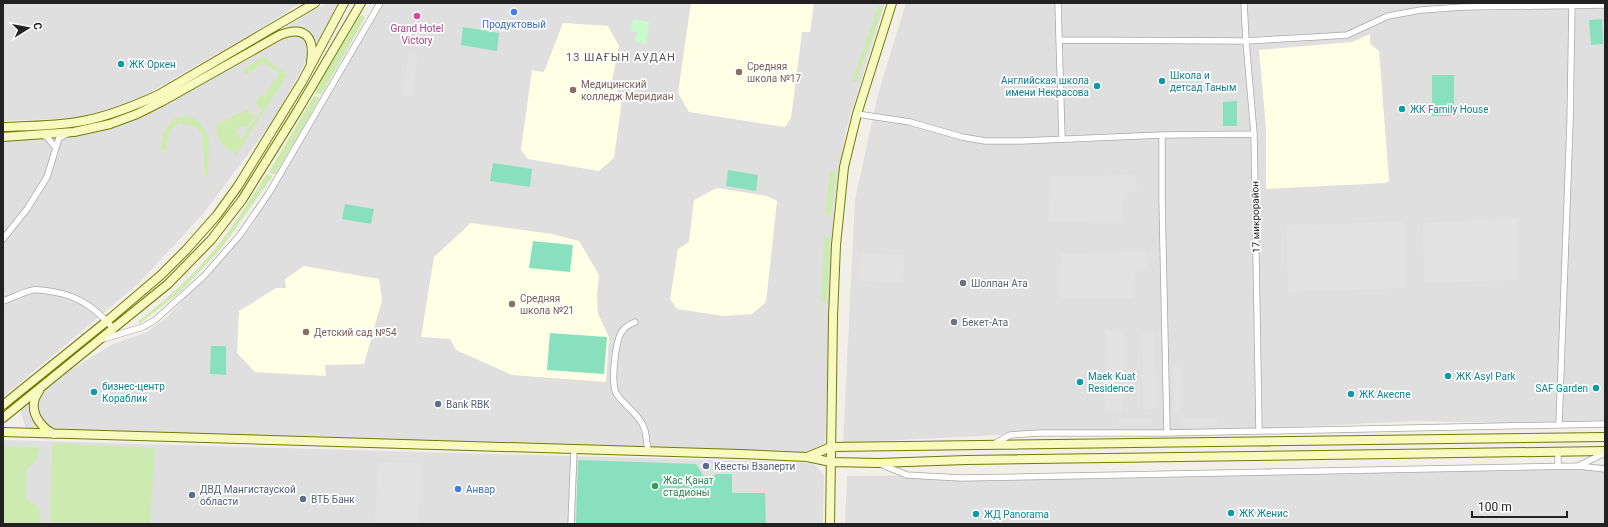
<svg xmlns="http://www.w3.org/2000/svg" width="1608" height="527" font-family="Roboto,sans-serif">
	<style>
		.residential { fill: #e0dfdf }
		.education { fill: #ffffe5 }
		.grass { fill: #cdebb0 }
		.park { fill: #c8facc }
		.pitch { fill: #88e0be }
		.parking { fill: #e2e2e2 }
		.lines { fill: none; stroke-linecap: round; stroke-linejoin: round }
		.street-casing { stroke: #a9a9a9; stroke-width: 7 }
		.secondary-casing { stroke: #707d05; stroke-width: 10 }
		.street { stroke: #fff; stroke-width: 5.5 }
		.secondary { stroke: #f7fabf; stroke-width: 8 }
		.shop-dot { fill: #3f7fe0; stroke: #fff; stroke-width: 1.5 }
		.hotel-dot { fill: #d1479c; stroke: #fff; stroke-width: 1.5 }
		.culture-dot { fill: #0f9aa8; stroke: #fff; stroke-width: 1.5 }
		.education-dot { fill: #8d6e63; stroke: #fff; stroke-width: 1.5 }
		.worship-dot { fill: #6b7280; stroke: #fff; stroke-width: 1.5 }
		.service-dot { fill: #5c6f8a; stroke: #fff; stroke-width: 1.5 }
		.leisure-dot { fill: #2e9e5b; stroke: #fff; stroke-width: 1.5 }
		.labels { text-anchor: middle; stroke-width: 3.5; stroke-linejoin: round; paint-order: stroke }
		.shop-label { font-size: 10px; fill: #366cbe; stroke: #fff }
		.hotel-label { font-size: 10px; fill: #b23c85; stroke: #fff }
		.culture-label { font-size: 10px; fill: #0d838f; stroke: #fff; text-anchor: start }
		.education-label { font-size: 10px; fill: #785e54; stroke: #fff; text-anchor: start }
		.street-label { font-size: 10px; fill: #222; stroke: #fff }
		.worship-label { font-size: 10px; fill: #5b616d; stroke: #fff; text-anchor: start }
		.service-label { font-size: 10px; fill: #4e5e75; stroke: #fff; text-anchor: start }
		.leisure-label { font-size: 10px; fill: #27864d; stroke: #fff; text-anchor: start }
		.neighbourhood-label { font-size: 11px; letter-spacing: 1px; fill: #555; stroke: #fff }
	</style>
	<rect width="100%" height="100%" fill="#f2efe9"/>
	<!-- residential -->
	<path class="residential" d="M3 3H301L256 31 133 102 106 111 77 118 3 121Z
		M330 3H338L333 14 271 124 202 215 138 284 3 397V139H38L101 130 218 73 312 10Z
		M382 3H885L846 130 834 207 825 445 818 450 807 452 26 429 20 409 72 369 111 345 147 332 166 318 250 228 280 180 284 166Z
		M906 3H1605V425L1414 421 1235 430 1039 433 843 443 855 200 878 94Z
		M3 440 813 463 824 474 823 524H3Z
		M1605 464V524H845L847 476 1142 474Z"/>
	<!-- education -->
	<path class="education" d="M691 3H814L810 32H802L791 118 785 127 689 112 678 93Z
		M563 23 608 26 619 46 612 81 622 99 614 158 599 171 528 159 521 150 532 70 544 72Z
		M1370 34V44L1379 51 1389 181 1385 183 1266 189V128L1259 50 1352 42Z
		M717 188 767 196 777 201 766 302 752 314 724 316 677 309 670 299 678 249 689 242 694 200Z
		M471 223 552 234 579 241 599 275 597 295 598 314 609 337 606 382 512 375 456 350 450 339 421 337 434 257Z
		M304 266 379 279 382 300 364 364 325 365 326 376 255 372 237 353 239 311 276 288H286L285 279Z"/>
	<!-- grass -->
	<path class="grass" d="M878 6 883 7 856 83 852 81Z
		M363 15 365 18 322 94H316L315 90 360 16Z
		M263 56 287 75 237 154C222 146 217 143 216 126L236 114 248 110 255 116 248 127 242 126 235 133H238L241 139 261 111 256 101 260 96 265 94 279 73 263 63 246 75 242 71Z
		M314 96 320 98 276 174H271L270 170Z
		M188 115 199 122 209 135 208 177H205L202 134 196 127 179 123 170 131 166 150 160 151 163 132 175 118Z
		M830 171 836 172 831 216 825 215Z
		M267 174 273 176 220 250 181 291 139 324V321C168 298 195 274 218 245 236 223 251 198 267 174Z
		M824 236 830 237 827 301 821 302Z
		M52 443 155 448 150 524 50 522Z
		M3 446 40 447 36 461 27 469 26 499 39 507 41 524H3Z"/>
	<!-- park -->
	<path class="park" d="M633 19 649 22 646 44 635 42 637 32 630 31Z"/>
	<!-- pitch -->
	<path class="pitch" d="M1602 19 1603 44 1591 45 1589 20Z
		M463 27 499 33 497 51 461 45Z
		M1432 75H1454V116H1432Z
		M1237 101V126H1223V102Z
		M493 163 532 169 530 187 490 181Z
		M728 170 758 175 756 191 726 186Z
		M345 204 374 209 371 224 342 219Z
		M533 241 573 245 570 272 529 268Z
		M550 333 607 337 604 374 547 370Z
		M211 346H226V375L210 374Z
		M578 460 696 464 706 480 716 474H732V493H765L766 524H576Z"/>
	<!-- parking -->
	<path class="parking" d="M409 52 418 54 412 97 402 95Z
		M1135 175 1137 192H1124L1123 221 1049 222 1050 176Z
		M1517 218 1518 280 1424 283 1423 223Z
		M1405 221 1406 288 1288 292 1286 226Z
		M1146 252 1148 269H1135L1134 298 1059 299 1061 253Z
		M862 253 904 255 903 283 859 281Z
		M1106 331H1124L1123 412 1105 411Z
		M1142 331 1155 332 1156 409H1143Z
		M1174 366 1181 367 1180 413H1173Z
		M1119 418H1152V426H1119Z
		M1181 418H1216L1218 426 1180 427Z
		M378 462 421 463 419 524H375Z"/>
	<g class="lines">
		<defs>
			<path id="street" d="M1058 3 1062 139
				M1244 3 1246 41 1254 134 1259 431
				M1060 40 1246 41 1315 37 1347 35 1388 16 1421 10 1463 7 1605 5
				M857 114 910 122 962 137 985 141H1021L1162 135 1254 134
				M43 135 48 138 55 147
				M1162 135V199L1167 433
				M3 239 27 209 47 177 59 138 67 134
				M3 301C12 298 23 292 33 290 39 289 48 291 54 292 80 296 97 310 114 329
				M635 322C630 324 624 327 621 333 615 344 611 382 616 393 622 403 633 410 639 419 647 428 646 440 648 451
				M103 339 143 327 155 320 204 276 240 235 269 193 380 3
				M1559 425 1570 123 1572 3
				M994 444 1010 435 1040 433H1167L1605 424
				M1558 452V466
				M880 464 907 475 961 478 1578 466 1605 469
				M1578 466 1605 453
				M571 524 574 449"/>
			<path id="secondary" d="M3 127C30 126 57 126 83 121 109 116 134 106 158 95L315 3
				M3 137 74 132 110 124 137 114 163 101 280 35C305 25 315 37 311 62
				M39 391C37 394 34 399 34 403 32 416 43 429 54 434
				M3 405 107 321 161 275 186 250 217 215 238 186 302 82 344 3
				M3 418 168 284 211 240 242 200 298 110 361 3
				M3 432 740 454 807 457 831 462 878 463 966 460 1605 451
				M807 457 831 447 1605 437
				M830 524 833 317 836 245 844 167 857 114 892 3"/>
		</defs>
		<!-- street casing -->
		<use href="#street" class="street-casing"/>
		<!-- secondary casing -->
		<use href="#secondary" class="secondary-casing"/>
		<!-- street -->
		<use href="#street" class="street"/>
		<!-- secondary -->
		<use href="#secondary" class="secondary"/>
	</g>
	<!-- markers -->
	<g class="shop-dot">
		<circle cx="514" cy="12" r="4"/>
		<circle cx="458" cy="489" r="4"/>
	</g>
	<circle class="hotel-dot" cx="417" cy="16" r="4"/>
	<g class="culture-dot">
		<circle cx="121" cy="64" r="4"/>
		<circle cx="1162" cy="81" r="4"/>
		<circle cx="1097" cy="86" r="4"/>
		<circle cx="1402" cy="109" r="4"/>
		<circle cx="1448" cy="376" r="4"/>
		<circle cx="1080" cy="382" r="4"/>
		<circle cx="1596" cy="388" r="4"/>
		<circle cx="94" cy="392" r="4"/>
		<circle cx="1351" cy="394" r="4"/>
		<circle cx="1231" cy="513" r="4"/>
		<circle cx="976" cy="514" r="4"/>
	</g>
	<g class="education-dot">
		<circle cx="739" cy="72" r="4"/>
		<circle cx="573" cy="90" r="4"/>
		<circle cx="512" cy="304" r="4"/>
		<circle cx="306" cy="332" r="4"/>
	</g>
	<g class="worship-dot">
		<circle cx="963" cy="283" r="4"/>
		<circle cx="954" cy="322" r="4"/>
	</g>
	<g class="service-dot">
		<circle cx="438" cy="404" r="4"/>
		<circle cx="706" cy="466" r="4"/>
		<circle cx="192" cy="495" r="4"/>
		<circle cx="303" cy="499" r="4"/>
	</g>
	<circle class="leisure-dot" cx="655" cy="486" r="4"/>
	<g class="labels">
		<!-- shop labels -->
		<g class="shop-label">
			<text x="514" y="28">Продуктовый</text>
			<text x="466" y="493" text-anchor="start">Анвар</text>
		</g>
		<!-- hotel labels -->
		<g class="hotel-label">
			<text x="417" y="32">Grand Hotel<tspan x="417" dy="12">Victory</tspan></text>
		</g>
		<!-- culture labels -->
		<g class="culture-label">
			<text x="129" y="68">ЖК Оркен</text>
			<text x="1170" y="79">Школа и<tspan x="1170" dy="12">детсад Таным</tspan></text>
			<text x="1089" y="84" text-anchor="end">Английская школа<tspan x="1089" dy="12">имени Некрасова</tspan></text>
			<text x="1410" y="113">ЖК Family House</text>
			<text x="1088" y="380">Maek Kuat<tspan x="1088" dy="12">Residence</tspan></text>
			<text x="1456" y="380">ЖК Asyl Park</text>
			<text x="102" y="390">бизнес-центр<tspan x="102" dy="12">Кораблик</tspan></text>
			<text x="1588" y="392" text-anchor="end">SAF Garden</text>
			<text x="1359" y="398">ЖК Акеспе</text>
			<text x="1239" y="517">ЖК Женис</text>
			<text x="984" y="518">ЖД Panorama</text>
		</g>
		<!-- education labels -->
		<g class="education-label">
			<text x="747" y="70">Средняя<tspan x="747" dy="12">школа №17</tspan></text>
			<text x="581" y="88">Медицинский<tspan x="581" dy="12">колледж Меридиан</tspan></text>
			<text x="520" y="302">Средняя<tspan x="520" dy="12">школа №21</tspan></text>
			<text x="314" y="336">Детский сад №54</text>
		</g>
		<!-- street labels -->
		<g class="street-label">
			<text transform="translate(1255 217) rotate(-91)" y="4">17 микрорайон</text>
		</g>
		<!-- worship labels -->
		<g class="worship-label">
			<text x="971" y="287">Шолпан Ата</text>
			<text x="962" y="326">Бекет-Ата</text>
		</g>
		<!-- service labels -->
		<g class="service-label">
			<text x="446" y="408">Bank RBK</text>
			<text x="714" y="470">Квесты Взаперти</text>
			<text x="200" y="493">ДВД Мангистауской<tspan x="200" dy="12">области</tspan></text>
			<text x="311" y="503">ВТБ Банк</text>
		</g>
		<!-- leisure labels -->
		<g class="leisure-label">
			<text x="663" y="484">Жас Қанат<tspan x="663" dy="12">стадионы</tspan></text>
		</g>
		<!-- neighbourhood labels -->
		<g class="neighbourhood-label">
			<text x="621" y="61">13 ШАҒЫН АУДАН</text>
		</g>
	</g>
	<!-- border -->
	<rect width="1608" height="527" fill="none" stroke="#222222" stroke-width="8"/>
	<!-- north arrow -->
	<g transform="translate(28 28) rotate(79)" stroke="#ffffff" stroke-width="3" paint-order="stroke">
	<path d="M0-3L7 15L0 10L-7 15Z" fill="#222222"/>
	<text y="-6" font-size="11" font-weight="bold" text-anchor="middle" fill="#222222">С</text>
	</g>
	<!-- scale -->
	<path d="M1472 511v6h95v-6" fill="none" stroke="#222222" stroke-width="2"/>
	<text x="1478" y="511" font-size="12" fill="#222222" stroke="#ffffff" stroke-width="3" paint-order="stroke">100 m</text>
</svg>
